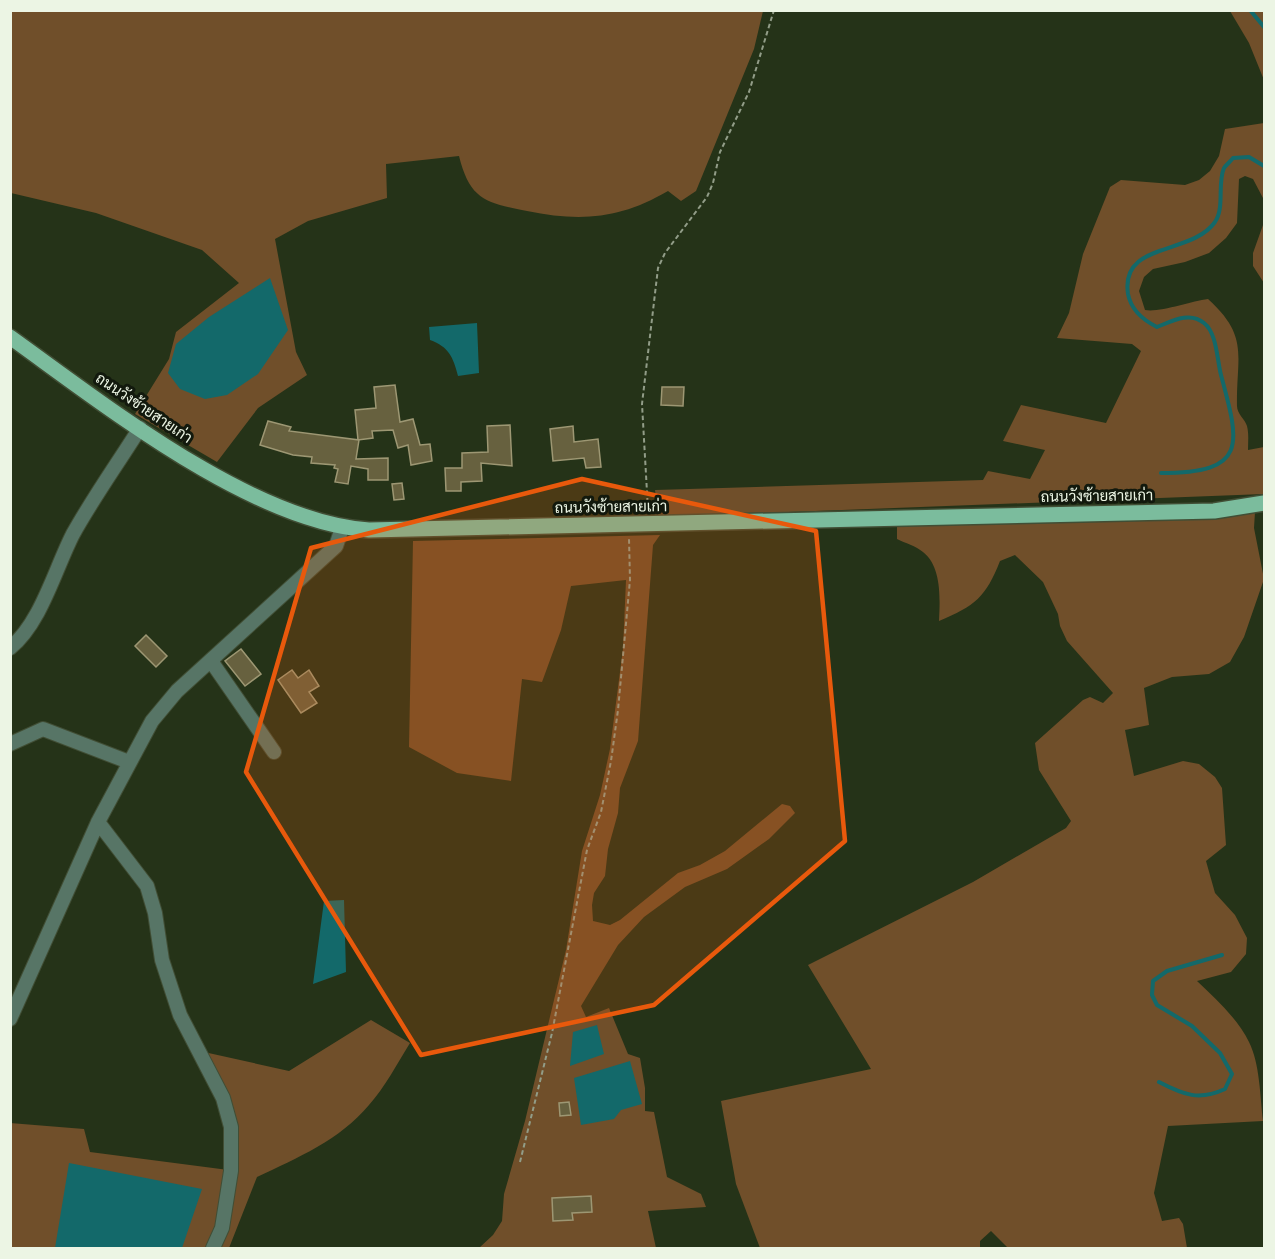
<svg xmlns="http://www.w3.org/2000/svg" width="1275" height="1259" font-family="'PT Serif',Sarabun,serif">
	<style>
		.green { fill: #704f2a }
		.water { fill: #13696a }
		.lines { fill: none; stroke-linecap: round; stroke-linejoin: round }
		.stream { stroke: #13696a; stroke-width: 4 }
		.building { fill: #67613f; stroke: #9d9773; stroke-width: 1.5 }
		.minor-casing { stroke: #414e35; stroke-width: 16 }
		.major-casing { stroke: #414e35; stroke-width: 18 }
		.path { stroke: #929d88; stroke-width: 2; stroke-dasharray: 4.5 3; stroke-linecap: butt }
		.minor { stroke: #577566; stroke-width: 14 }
		.major { stroke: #7bbc9d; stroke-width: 15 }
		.marked { fill: #e8590c; fill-opacity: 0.2; stroke: #e8590c; stroke-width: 4.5; stroke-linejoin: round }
		.labels { text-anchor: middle; stroke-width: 6; stroke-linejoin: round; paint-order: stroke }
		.street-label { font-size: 15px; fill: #ecf5e4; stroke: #12190d }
	</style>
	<rect width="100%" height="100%" fill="#253318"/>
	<!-- green -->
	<path class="green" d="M11 11H763L754 49 696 191 681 201 668 191C620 219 581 222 527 211 486 203 470 200 459 156L386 164 387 198 308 221 275 239 296 352 307 375 258 408 217 462 135 414 169 359 176 332 239 283 202 250 96 213 11 193Z
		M1230 11H1264V80L1249 43Z
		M1264 123V200L1253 179 1245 176 1239 179 1237 223 1226 238 1209 253 1185 262 1153 269 1144 277 1139 291 1145 310C1159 313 1191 301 1208 299 1250 337 1236 356 1237 406 1237 414 1245 419 1247 426 1249 434 1248 442 1248 450L1264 447V494L658 517 655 490 983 480 988 471 1030 479 1045 450 1003 441 1021 405 1106 423 1141 351 1132 344 1057 338 1069 313 1083 254 1110 187 1121 180 1185 185 1199 180 1210 171 1219 156 1225 129Z
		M1264 205V283L1253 266V253L1263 225Z
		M1255 512 1254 528 1264 579 1244 637 1230 662 1209 674 1172 677 1144 688 1149 725 1125 730 1134 776 1183 761 1199 764 1215 777 1222 788 1226 845 1206 861 1215 893 1235 915 1247 938 1246 954 1231 972 1197 981C1215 998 1238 1019 1249 1042 1260 1064 1260 1096 1263 1121L1168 1126 1154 1193 1162 1221 1179 1218 1183 1224 1187 1248H1008L991 1231 980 1241V1248H760L736 1184 721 1101 871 1069 808 965 973 882 1066 828 1071 821 1039 770 1035 743 1083 700 1090 697 1103 703 1113 693 1067 641 1060 626 1058 614 1043 582 1015 555 1000 561C986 597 975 606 939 621 940 599 942 567 923 552 916 546 905 543 897 539V524Z
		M660 535 653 545 638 741 620 788 618 813 608 849 605 876 594 893 592 905 593 921 610 925 620 920 678 873 700 865 725 851 782 804 790 806 795 813 769 839 727 869 685 887 644 917 618 945 581 1006 586 1017 609 1008 628 1054 640 1058 645 1088V1111L654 1112 667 1177 701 1194 706 1207 648 1211 656 1248H479L493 1235 502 1221 504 1194 525 1121 566 950 582 851 600 795 610 749 623 649 626 580 571 586 561 630 542 682 522 679 511 781 457 773 409 747 413 541Z
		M371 1020 410 1043C397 1064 385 1087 369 1105 340 1140 297 1158 257 1177L229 1248H11L10 1123 84 1129 90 1152 236 1171 204 1052 289 1071Z"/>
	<!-- water -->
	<path class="water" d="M270 278 288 330 258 374 227 395 205 399 180 389 168 373 176 344 209 317Z
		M477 323 479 373 458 376C453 357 449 347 430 340L429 327Z
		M344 900 346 972 313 984 324 901Z
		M597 1025 604 1054 570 1066 573 1032Z
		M630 1061 642 1104 621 1110 614 1119 581 1125 574 1078Z
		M69 1163 202 1189 182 1248H55Z"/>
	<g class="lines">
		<!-- stream -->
		<path class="stream" d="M1250 10 1264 27
			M1161 473C1248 473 1240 445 1221 375 1217 360 1217 333 1204 323 1190 311 1172 321 1157 327 1143 320 1131 310 1128 294 1120 241 1191 256 1215 222 1225 207 1217 184 1224 168 1226 165 1231 161 1233 158L1249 157 1264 166
			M1159 1082C1184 1095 1199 1101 1225 1089L1232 1074 1220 1053 1192 1026 1157 1005 1152 995 1153 981 1167 971 1222 955"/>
	</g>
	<!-- building -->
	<path class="building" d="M395 385 400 422 413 419 420 445 430 444 432 461 411 465 408 445 398 448 393 430 372 431 373 438 358 440 355 410 376 408 374 387Z
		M662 387H684L683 406 661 405Z
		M268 421 291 427 289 431 359 440 356 459 388 458V480H368V469L351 466 348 484 335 482 338 469 334 468 335 465 311 463 312 457 293 455 260 445Z
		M510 425 512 466 481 463 482 481 461 482V491H446L445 468H462V453L488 452 487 426Z
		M573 426 574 442 598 439 601 467 586 468 584 458 553 461 550 429Z
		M402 483 404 499 394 500 392 484Z
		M146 635 167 656 156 667 135 646Z
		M241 649 261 674 245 686 225 661Z
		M292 670 298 678 309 670 319 686 309 692 317 703 301 713 278 680Z
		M569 1102 571 1115 560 1116 559 1103Z
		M591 1196 592 1212 572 1213 573 1220 553 1221 552 1198Z"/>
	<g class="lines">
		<defs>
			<path id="minor" d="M10 648C41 623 55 569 73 534 93 498 118 463 140 428
				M211 661 274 752
				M10 744 43 729 129 762
				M98 822 147 886 155 913 162 960 180 1015 223 1098 231 1127V1171L222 1228 213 1248
				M10 1019 98 822 152 721 177 691 336 546 342 528"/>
			<path id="major" d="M10 337C105 405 252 522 369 530L1214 511 1264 503"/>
		</defs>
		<!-- minor casing -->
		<use href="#minor" class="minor-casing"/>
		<!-- major casing -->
		<use href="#major" class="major-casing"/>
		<!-- path -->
		<path class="path" d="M648 510 642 404 658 268 665 253 707 197 713 183 720 152 749 92 774 10
			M520 1162 552 1033 587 850 601 812 611 761 618 710 630 580 629 538"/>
		<!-- minor -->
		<use href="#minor" class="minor"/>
		<!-- major -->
		<use href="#major" class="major"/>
	</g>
	<!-- marked area -->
	<path class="marked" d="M582 479 816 531 845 841 654 1005 421 1055 246 772 311 548Z"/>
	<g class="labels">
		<!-- street labels -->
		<g class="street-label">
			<text transform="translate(144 408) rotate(34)" y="5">ถนนวังซ้ายสายเก่า</text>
			<text transform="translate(1097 496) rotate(-1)" y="5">ถนนวังซ้ายสายเก่า</text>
			<text transform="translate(611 507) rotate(-1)" y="5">ถนนวังซ้ายสายเก่า</text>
		</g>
	</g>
	<!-- border -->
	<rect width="1275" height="1259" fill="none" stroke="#ecf5e4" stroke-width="24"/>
</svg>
